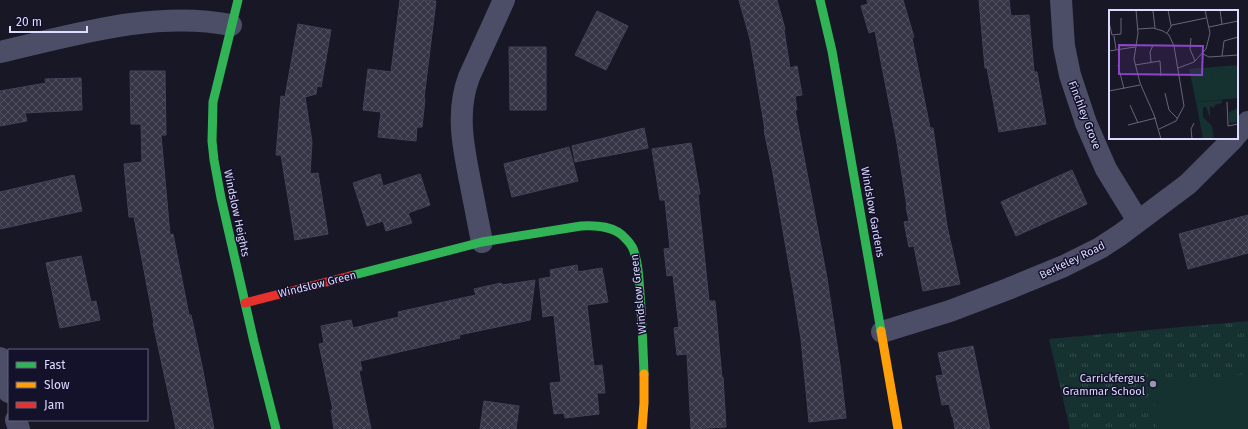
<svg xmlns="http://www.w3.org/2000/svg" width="1248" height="429" font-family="'Fira Sans',sans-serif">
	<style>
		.grass { fill: url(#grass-tufts) }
		.garden { fill: #153130 }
		.building { fill: url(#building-cross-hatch); stroke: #454258 }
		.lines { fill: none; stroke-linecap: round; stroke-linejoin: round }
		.street { stroke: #4c4d66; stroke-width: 22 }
		.fast { stroke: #30b455; stroke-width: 9 }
		.slow { stroke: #ff9f0a; stroke-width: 9 }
		.jam { stroke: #e5322d; stroke-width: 9 }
		.poi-dot { fill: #9896b3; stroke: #14112b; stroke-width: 1.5 }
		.labels { text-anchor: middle; stroke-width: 3; stroke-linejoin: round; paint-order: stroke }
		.street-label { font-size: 11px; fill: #dddbff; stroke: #14112b }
		.poi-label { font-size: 11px; fill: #dddbff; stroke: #14112b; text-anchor: end }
		.inset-road { fill: none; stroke: #67657c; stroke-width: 1 }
		.view { fill: #8a46c9; fill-opacity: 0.15; stroke: #8a46c9; stroke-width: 2 }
		.inset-edge { fill: none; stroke: #dddbff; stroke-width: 2 }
	</style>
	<defs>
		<pattern id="grass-tufts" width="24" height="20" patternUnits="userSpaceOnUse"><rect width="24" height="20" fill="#153130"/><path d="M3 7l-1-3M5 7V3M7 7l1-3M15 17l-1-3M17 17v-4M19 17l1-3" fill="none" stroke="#374e4f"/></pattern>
		<pattern id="building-cross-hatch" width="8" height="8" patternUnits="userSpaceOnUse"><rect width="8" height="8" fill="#363546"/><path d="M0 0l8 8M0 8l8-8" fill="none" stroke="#535262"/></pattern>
	</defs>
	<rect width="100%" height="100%" fill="#181725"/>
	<!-- grass -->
	<path class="grass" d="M1248 321V429H1070L1049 339Z"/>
	<!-- garden -->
	<path class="garden" d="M1248 374V429H1157L1152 385Z"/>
	<!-- building -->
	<path class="building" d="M400 0H424L436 1 424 98 425 99 422 127H417L416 141 378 137 381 112 363 110 368 69 391 72Z
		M739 0H777L785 29 784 30 790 68 797 66 802 95 795 96 797 110H795L827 278 840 365 846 418 809 422 801 339 793 288 773 173 764 130H765L750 39Z
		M867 0H903L914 37 912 38 930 128H933L947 226 960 284 923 291 914 246 909 247 904 222 909 221 906 207H907L897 143 875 31 869 33 861 6 868 4Z
		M979 0H1009L1011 16 1029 15 1034 72H1037L1046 124 999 132 987 68H985Z
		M597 11 628 26 606 70 575 55Z
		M298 24 331 30 321 87 317 86 316 94 305 97 312 142 310 174 318 173 328 234 295 240 281 155H276L281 96 285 97Z
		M509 47H546V110H510Z
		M130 71H165L166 135H161L170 235 173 234 189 315H191L202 366 214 429H176L153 323H154L134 217H129L124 164 142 162 141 124H131Z
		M81 78 82 110 25 113 27 121 0 126V91L46 83 45 79Z
		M644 128 648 148 575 162 572 146Z
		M691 143 700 194H698L709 301H715L722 378 723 377 726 427 691 429 687 354 677 355 674 328 679 327 673 275 667 276 664 249 670 248 665 200H660L652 149Z
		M569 147 578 181 512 197 504 164Z
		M1072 170 1087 204 1016 236 1001 202Z
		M380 174 383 186 420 174 430 205 408 213 412 223 386 231 383 221 367 226 353 183Z
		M74 175 82 211 0 229V192Z
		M1248 215V253L1188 269 1179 234Z
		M81 256 91 302 96 301 100 320 60 328 46 263Z
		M577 265 578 272 602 268 608 302 587 305 594 366 602 365 605 393H597L599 414 565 418 564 413 554 414 550 383 561 382 554 315 543 317 539 279 551 277 550 270Z
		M535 280 530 320 459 335 460 338 360 361 362 370 359 371 371 429H334L331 410H333L319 344 324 343 321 326 351 320 353 328 399 317 398 312 476 295 474 289 501 283 502 285Z
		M973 346 990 429H955L953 417H952L949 404 942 405 936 376 943 375 938 353Z
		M484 401 519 406 516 429H480Z"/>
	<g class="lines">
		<!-- street -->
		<path class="street" d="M1061 0 1064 46 1070 75 1086 123 1106 169 1138 221
			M0 52C74 35 155 10 231 25
			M1237 134 1248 122
			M482 242C478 221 474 201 470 181 463 146 456 111 469 77L504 0
			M882 332 950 311 1008 289 1064 266 1100 248 1120 235 1188 184 1234 138
			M0 358 9 392
			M16 420 19 429"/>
		<!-- fast -->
		<path class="fast" d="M238 0 213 102 212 141 214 160 221 198 254 342 276 429
			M820 0 832 51 881 331
			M350 276 482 242 581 226C597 225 615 226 626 239 630 243 634 249 635 255 639 267 639 281 640 294 642 321 643 347 644 374"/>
		<!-- slow -->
		<path class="slow" d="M881 331 898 429
			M642 429 644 403V374"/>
		<!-- jam -->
		<path class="jam" d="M245 303 350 276"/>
	</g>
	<!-- markers -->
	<circle class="poi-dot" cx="1153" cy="384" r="4"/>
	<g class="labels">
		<!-- street labels -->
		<g class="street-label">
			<text transform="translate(1085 115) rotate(69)" y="4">Finchley Grove</text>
			<text transform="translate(873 212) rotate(80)" y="4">Windslow Gardens</text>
			<text transform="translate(237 213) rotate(78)" y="4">Windslow Heights</text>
			<text transform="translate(1072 260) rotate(-26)" y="4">Berkeley Road</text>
			<text transform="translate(317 284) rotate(-14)" y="4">Windslow Green</text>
			<text transform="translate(638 294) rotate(-96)" y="4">Windslow Green</text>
		</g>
		<!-- poi labels -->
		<g class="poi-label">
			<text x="1145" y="382">Carrickfergus<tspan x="1145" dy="13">Grammar School</tspan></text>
		</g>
	</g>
	<!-- overview -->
	<g transform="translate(1109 10)">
		<rect width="129" height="129" fill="#181725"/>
		<path d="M129 55V88L87 92 80 59ZM129 98V112L120 113V102Z" fill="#153130"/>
		<path d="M113 90V93L106 95 105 98 101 96V108L97 97H94V107L103 116 105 129H94L87 92Z" fill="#153130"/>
		<path d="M129 58V82L122 83 120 59ZM119 59 121 83 106 85 103 60ZM102 60 105 85 89 86 87 62Z" fill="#153130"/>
		<path class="inset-road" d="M27 0 29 23 25 49 31 73 45 105 52 129M59 0 62 16M111 0 113 14M44 1 46 18M0 12 3 25 12 24V8M100 17 129 11M29 19 44 18 54 21 60 25 65 36 75 96 67 111 50 119M58 23 63 15 97 8M5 26 7 39M82 28 81 39 86 51M0 41 26 37M94 44 100 47 129 45M113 46 115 31 129 27M42 52 41 42 44 35M9 55 15 79M26 55 51 51 52 66M69 58 85 52 97 39 101 23 96 0M0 81 31 75M56 83 60 100 69 109M118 92 119 116 129 114M21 95 29 113M19 115 47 108M83 129 82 119 85 113"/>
		<path class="view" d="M10 35 94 36 93 65 10 64Z"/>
		<rect width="129" height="129" class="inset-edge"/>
	</g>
	<!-- legend -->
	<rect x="8" y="349" width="140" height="72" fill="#14112b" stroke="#646280"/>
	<rect x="16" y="362" width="20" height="6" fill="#30b455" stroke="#646280"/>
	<text x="44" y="369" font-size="12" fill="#dddbff">Fast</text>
	<rect x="16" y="382" width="20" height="6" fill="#ff9f0a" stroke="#646280"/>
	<text x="44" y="389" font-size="12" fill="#dddbff">Slow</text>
	<rect x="16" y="402" width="20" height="6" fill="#e5322d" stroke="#646280"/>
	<text x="44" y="409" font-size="12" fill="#dddbff">Jam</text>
	<!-- scale -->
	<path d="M10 26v6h77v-6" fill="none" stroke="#dddbff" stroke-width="2"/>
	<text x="16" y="26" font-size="12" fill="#dddbff" stroke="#14112b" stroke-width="3" paint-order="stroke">20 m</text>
</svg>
